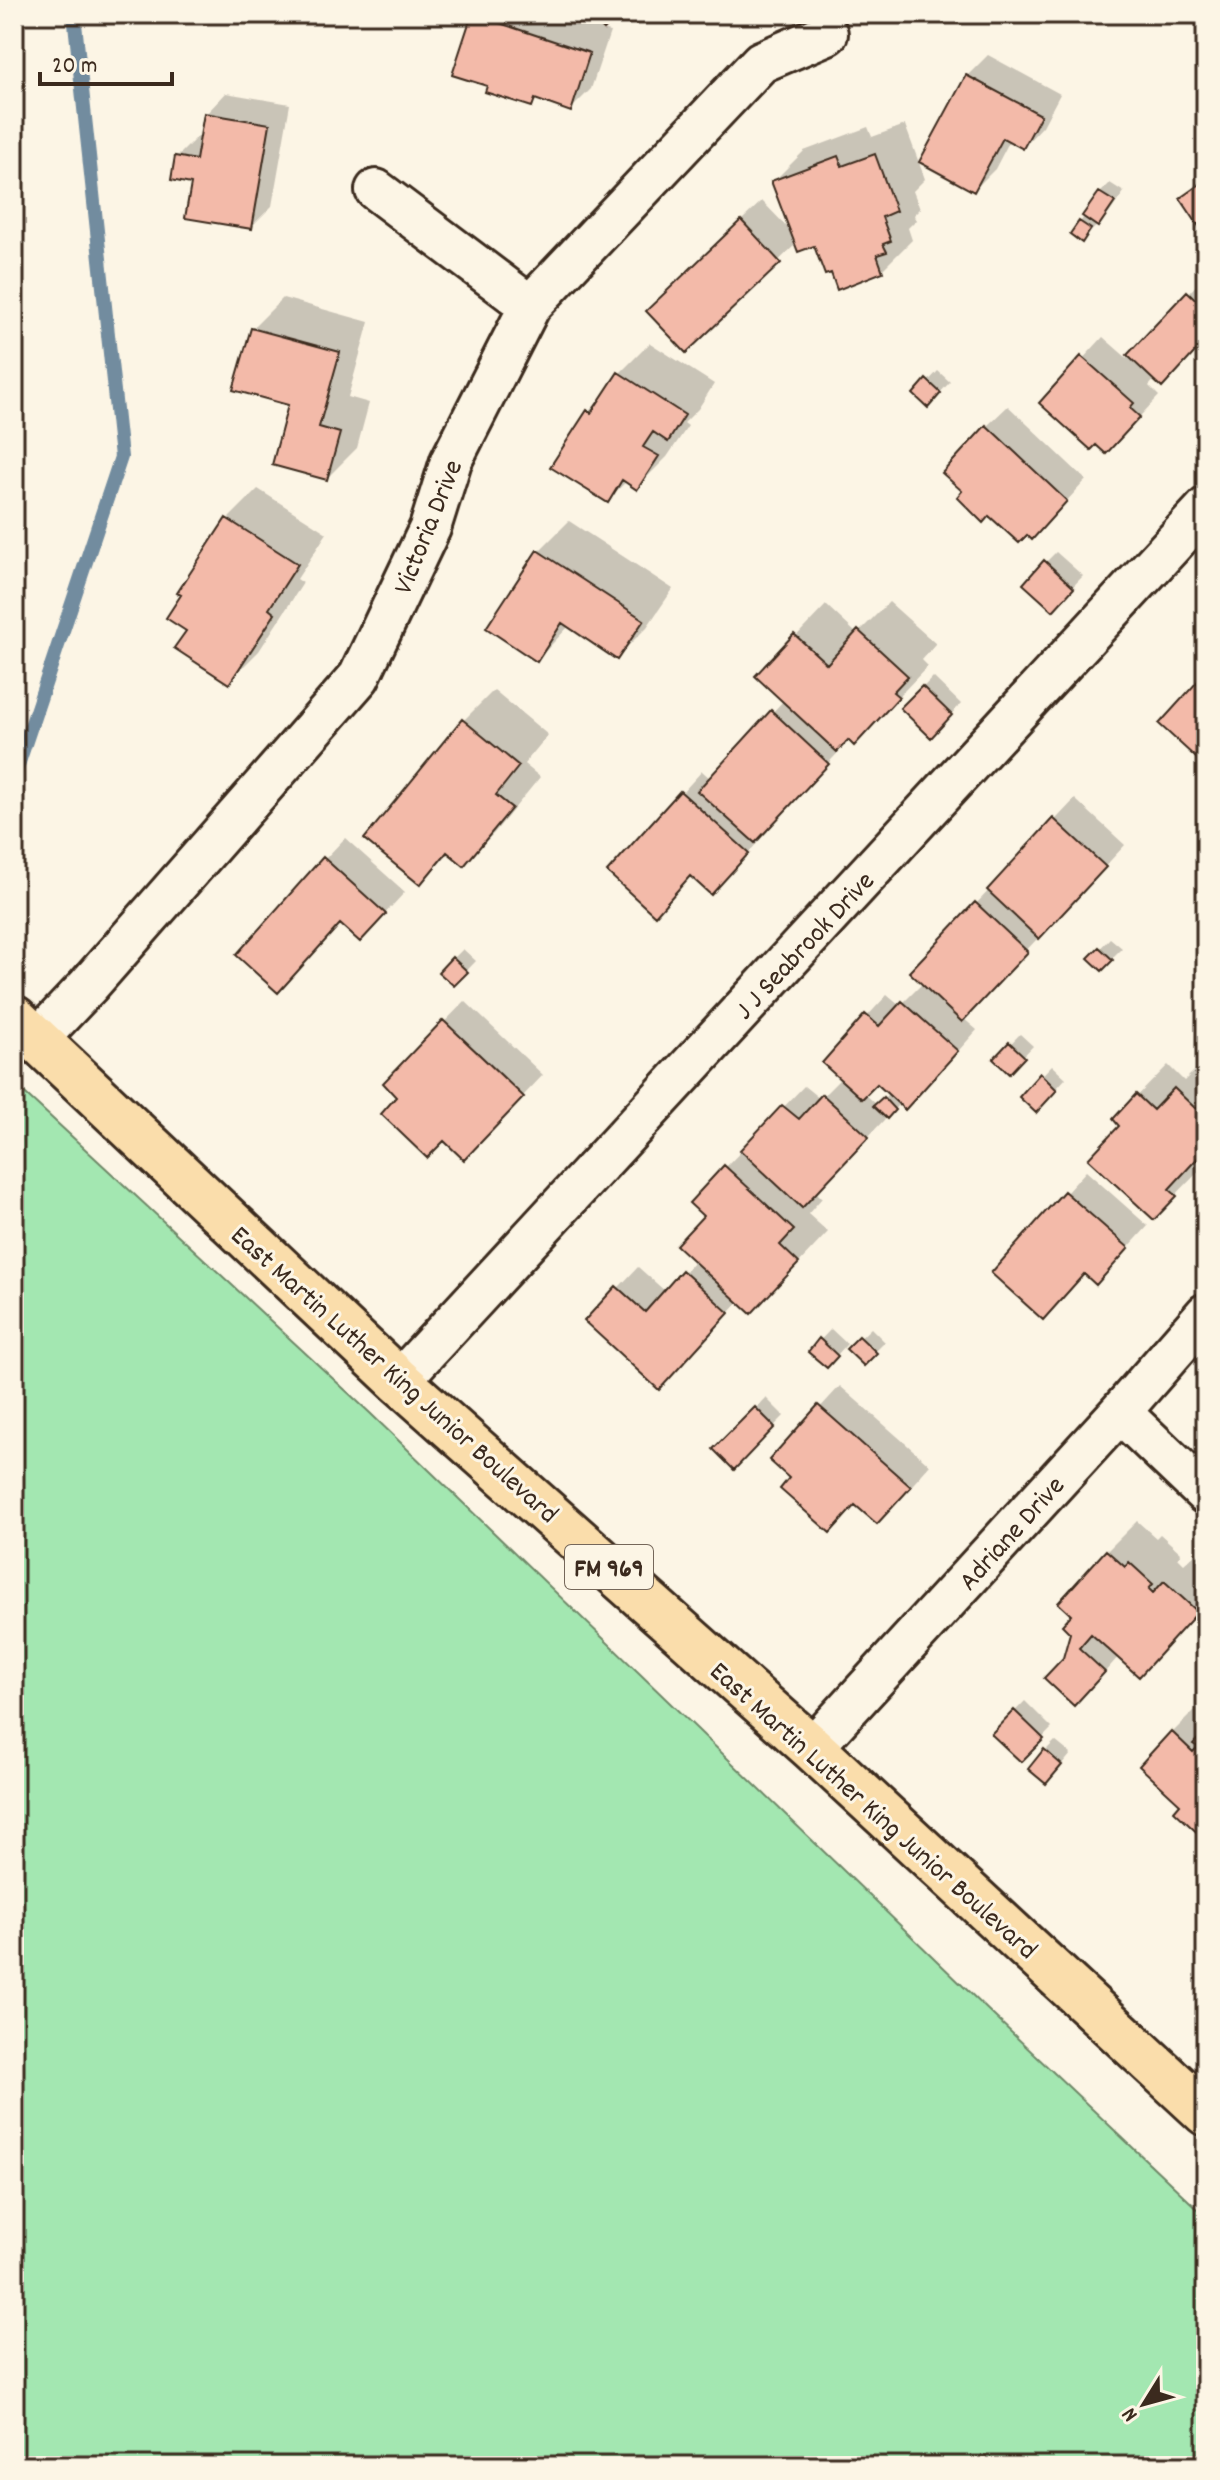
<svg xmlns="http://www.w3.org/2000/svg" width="1220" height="2480" font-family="Dekko,sans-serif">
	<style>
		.green { fill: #a3e7b1; stroke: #6f8868; stroke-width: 2 }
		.shadow { fill: #0003; fill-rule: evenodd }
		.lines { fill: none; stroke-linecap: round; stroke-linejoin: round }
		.stream { stroke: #728c9f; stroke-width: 14 }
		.building { fill: #f3baa9; stroke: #3b2a1e; stroke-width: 2 }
		.street-casing { stroke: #3b2a1e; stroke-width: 46 }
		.primary-casing { stroke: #3b2a1e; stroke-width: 50 }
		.street { stroke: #fcf5e5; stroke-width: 40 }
		.primary { stroke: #faddab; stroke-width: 44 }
		.labels { text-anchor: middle; stroke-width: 6; stroke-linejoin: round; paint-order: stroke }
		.shield { fill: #fcf5e5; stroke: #75675a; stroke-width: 2 }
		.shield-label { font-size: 26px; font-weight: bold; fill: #3b2a1e }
		.street-label { font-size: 28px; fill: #3b2a1e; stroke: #fcf5e5 }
	</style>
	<rect width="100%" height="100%" fill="#fcf5e5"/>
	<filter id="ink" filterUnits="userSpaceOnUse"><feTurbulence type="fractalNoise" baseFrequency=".0125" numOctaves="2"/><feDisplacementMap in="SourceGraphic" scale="16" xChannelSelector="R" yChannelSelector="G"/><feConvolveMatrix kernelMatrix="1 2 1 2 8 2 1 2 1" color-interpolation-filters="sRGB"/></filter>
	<g filter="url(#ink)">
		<!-- green -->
		<path class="green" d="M14 1083 370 1413 994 2016 1206 2217V2466H14Z"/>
		<!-- shadow -->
		<path class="shadow" d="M475 14H555L610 32 591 89 570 110 538 98 532 104 490 85Z
			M988 55 1060 94 1043 126 1023 147 1010 140 995 169 974 190 967 76Z
			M226 93 290 104 272 206 251 227 193 182 177 157 198 136 202 137 206 114Z
			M905 125 925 179 913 191 920 209 914 215 916 220 908 228 912 240 882 270H832L815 244 797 243 686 350 669 289 762 201 794 234 774 181 804 151 868 127 872 137Z
			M1206 175V234L1182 198Z
			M1110 183 1124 192 1108 215 1082 240 1073 233 1100 193Z
			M1206 275V339L1155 379 1149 386 1159 396 1127 430 1042 403 1103 337 1127 358Z
			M283 298 369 322 348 397 369 403 357 448 327 478 252 329Z
			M650 343 714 384 698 409 684 423 688 426 667 457 637 487 627 481 607 500 588 412 606 394 620 373Z
			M938 371 950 382 938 395 916 394Z
			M1008 406 1086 480 1052 517 1027 533 965 491 987 426Z
			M258 489 327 533 297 579 303 583 259 651 229 681 188 630 228 519Z
			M569 521 673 589 647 627 617 657 569 626 537 660 488 628 539 551Z
			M1056 552 1083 576 1052 608 1025 583Z
			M889 602 936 644 922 660 928 666 854 743 850 740 766 829 768 831 731 872 691 875 610 872 702 771 711 779 784 700 758 676 826 605 857 634Z
			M933 677 961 704 931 735 903 708Z
			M494 690 548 735 524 764 540 777 494 833 464 863 450 852 420 883 464 720Z
			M1075 799 1125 845 963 1018 977 1030 926 1087 900 1103 816 1192 822 1198 808 1214 828 1232 781 1282 740 1301 680 1367 587 1321 638 1267 666 1292 695 1260 706 1216 726 1167 804 1086 820 1099 841 1078 824 1063 887 995 900 1006 923 983 976 904ZM877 1082 889 1093 877 1105 865 1094Z
			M345 838 405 892 380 919 325 859Z
			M1110 938 1122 948 1102 968 1091 958Z
			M463 949 476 961 454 984 453 959Z
			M465 1001 543 1075 485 1136 399 1097 385 1083Z
			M1020 1034 1033 1046 1009 1071 996 1059Z
			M1205 1060 1206 1149 1197 1158 1205 1165 1154 1217 1122 1125 1115 1119 1168 1065 1184 1081Z
			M1052 1065 1066 1078 1046 1100 1021 1097Z
			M1086 1171 1148 1226 1116 1261 1085 1272 994 1273Z
			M871 1328 885 1342 864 1363 849 1349Z
			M831 1329 847 1344 827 1366 810 1351Z
			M840 1386 930 1465 898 1501 856 1503 792 1478 772 1460Z
			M766 1398 784 1416 734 1467 716 1449Z
			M1137 1521 1156 1538 1160 1534 1181 1553 1178 1558 1184 1564 1196 1553 1206 1562V1603L1169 1644 1119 1656 1104 1673 1065 1659 1074 1615 1107 1551Z
			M1025 1701 1052 1728 1021 1760 993 1734Z
			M1202 1703 1206 1706V1832L1182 1804 1172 1733Z
			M1055 1741 1071 1754 1056 1772 1045 1751Z"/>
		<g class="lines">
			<!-- stream -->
			<path class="stream" d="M14 777 121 457 74 14"/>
		</g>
		<!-- building -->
		<path class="building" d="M472 14 590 53 571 112 535 99 532 107 485 92 487 86 452 75Z
			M587 14H620L604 30Z
			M966 75 1041 115 1023 149 1003 138 974 192 919 162Z
			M204 113 270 124 252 229 185 218 191 184 171 180 175 156 196 160Z
			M875 154 896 211 882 217 891 241 883 244 887 252 877 255 883 272 837 290 831 273 825 275 814 246 798 252 771 181 838 156 842 166Z
			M1206 180V237L1180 198Z
			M1099 192 1115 202 1098 227 1082 216Z
			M741 220 781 263 686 353 646 311Z
			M1079 221 1091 229 1082 243 1070 234Z
			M1187 291 1206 309V340L1162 388 1127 355Z
			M251 328 340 352 319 427 340 433 327 480 272 465 288 405 233 390Z
			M1081 356 1134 403 1130 408 1140 417 1106 454 1096 445 1091 450 1039 403Z
			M618 372 685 415 668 442 653 432 643 447 659 456 637 490 622 480 608 503 550 467 587 410 591 413Z
			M926 379 941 393 928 408 913 394Z
			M986 425 1067 501 1032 540 1027 535 1019 543 989 516 983 523 957 497 962 491 942 473Z
			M226 518 298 564 269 609 275 614 229 684 174 648 186 631 166 618 181 595 177 593Z
			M537 550 644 620 617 660 562 623 537 662 486 628Z
			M1044 560 1074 588 1053 611 1023 584Z
			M858 630 908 676 893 692 899 697 854 746 848 740 837 752 755 676 794 634 827 664Z
			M1206 672V767L1159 724Z
			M922 686 952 715 931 738 900 708Z
			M771 710 829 764 755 843 697 791Z
			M462 719 519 766 496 795 512 808 464 866 447 852 420 885 364 839Z
			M680 791 749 853 711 895 690 876 655 916 607 872Z
			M1053 818 1106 867 1039 939 987 890Z
			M323 857 386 914 360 942 340 924 278 993 236 955Z
			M975 902 1028 952 962 1022 909 972Z
			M1099 947 1113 960 1102 971 1088 958Z
			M452 957 468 972 454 986 438 972Z
			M902 1001 958 1051 905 1110 877 1084 862 1099 822 1063 865 1014 879 1026Z
			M443 1020 524 1097 464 1160 444 1141 427 1158 381 1114 396 1097 383 1083Z
			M1009 1042 1025 1057 1009 1074 993 1059Z
			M1040 1073 1057 1090 1036 1113 1019 1097Z
			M1174 1088 1196 1109 1206 1098V1149L1169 1189 1177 1196 1154 1220 1088 1159 1119 1126 1113 1119 1136 1094 1153 1110Z
			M822 1094 869 1137 802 1208 740 1150 782 1105 799 1119Z
			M883 1097 895 1110 887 1119 873 1106Z
			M724 1165 794 1230 780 1245 799 1263 751 1314 676 1245 703 1216 689 1203Z
			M1064 1191 1129 1248 1096 1285 1084 1274 1043 1320 991 1273Z
			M682 1270 729 1313 659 1390 584 1321 616 1286 645 1312Z
			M859 1336 877 1353 864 1366 846 1349Z
			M819 1338 838 1356 827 1368 808 1352Z
			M818 1405 911 1487 877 1524 855 1505 830 1533 780 1489 789 1478 769 1460Z
			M755 1407 775 1427 734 1470 713 1449Z
			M1106 1550 1125 1567 1129 1562 1153 1584 1149 1589 1153 1593 1164 1581 1198 1612 1139 1677 1091 1634 1079 1648 1105 1672 1074 1706 1044 1678 1063 1658 1070 1633 1062 1625 1071 1615 1058 1603Z
			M1014 1710 1044 1739 1021 1762 991 1734Z
			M1206 1730V1835L1203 1838 1174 1811 1180 1804 1139 1766 1171 1731 1193 1752 1198 1747 1193 1744Z
			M1044 1749 1062 1765 1046 1784 1028 1769Z"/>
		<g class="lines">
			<defs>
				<path id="street" d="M376 190 530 306
					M37 1040 88 986 359 677 430 528 451 461 530 306 761 62 827 34
					M399 1381 1206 508
					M1120 1412 1206 1494
					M812 1748 1120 1412 1206 1314"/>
				<path id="primary" d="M14 1018 399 1381 812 1748 1206 2113"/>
			</defs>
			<!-- street casing -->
			<use href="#street" class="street-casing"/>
			<!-- primary casing -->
			<use href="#primary" class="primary-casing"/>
			<!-- street -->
			<use href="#street" class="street"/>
			<!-- primary -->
			<use href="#primary" class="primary"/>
		</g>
	</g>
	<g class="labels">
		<!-- shield labels -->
		<rect class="shield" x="565" y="1545" width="88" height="44" rx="6"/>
		<g class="shield-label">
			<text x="609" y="1576">FM 969</text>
		</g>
		<!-- street labels -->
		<g class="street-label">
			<text transform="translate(426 526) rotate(-68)" y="10">Victoria Drive</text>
			<text transform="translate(803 944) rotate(-47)" y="10">J J Seabrook Drive</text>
			<text transform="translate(396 1373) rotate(42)" y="10">East Martin Luther King Junior Boulevard</text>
			<text transform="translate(1010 1532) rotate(-48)" y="10">Adriane Drive</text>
			<text transform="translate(875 1809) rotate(42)" y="10">East Martin Luther King Junior Boulevard</text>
		</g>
	</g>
	<!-- margin -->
	<rect width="1220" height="2480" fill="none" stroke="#fcf5e5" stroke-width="48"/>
	<rect x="24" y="24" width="1172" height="2432" fill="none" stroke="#3b2a1e" stroke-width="3" filter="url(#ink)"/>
	<!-- north arrow -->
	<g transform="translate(1144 2404) rotate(233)" stroke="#fcf5e5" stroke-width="6" paint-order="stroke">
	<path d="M0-6L14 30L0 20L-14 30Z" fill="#3b2a1e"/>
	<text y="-12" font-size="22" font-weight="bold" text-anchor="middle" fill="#3b2a1e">N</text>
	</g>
	<!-- scale -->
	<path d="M40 72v12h132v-12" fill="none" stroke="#3b2a1e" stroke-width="4"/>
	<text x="52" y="72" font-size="24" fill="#3b2a1e" stroke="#fcf5e5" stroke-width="6" paint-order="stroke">20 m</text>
</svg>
